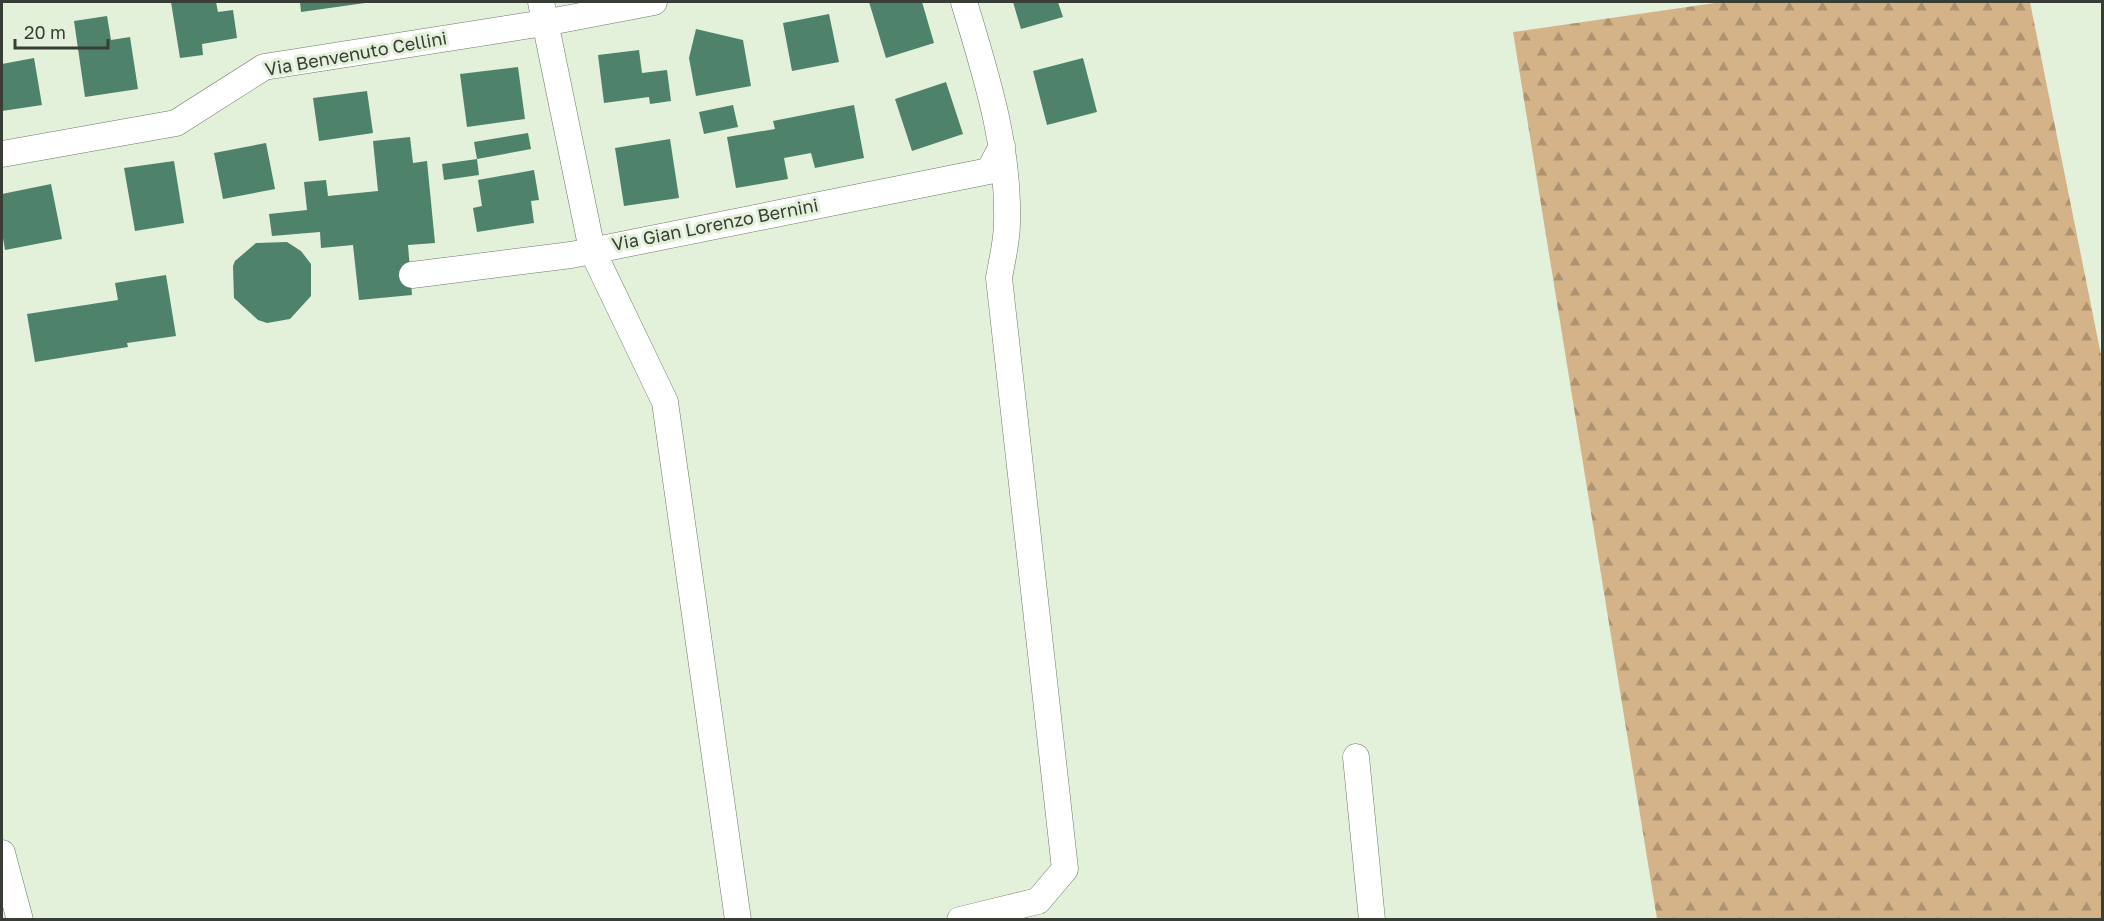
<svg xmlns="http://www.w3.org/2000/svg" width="2104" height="921" font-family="'Golos Text',sans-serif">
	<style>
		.forest { fill: url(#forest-firs) }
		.building { fill: #4e826a }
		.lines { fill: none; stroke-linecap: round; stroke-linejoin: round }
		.street-casing { stroke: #6e7966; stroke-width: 27 }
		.street { stroke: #fff; stroke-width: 26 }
		.labels { text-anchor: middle; stroke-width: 6; stroke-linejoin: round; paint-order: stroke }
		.street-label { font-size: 18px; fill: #383d35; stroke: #e3f0da }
	</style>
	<defs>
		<pattern id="forest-firs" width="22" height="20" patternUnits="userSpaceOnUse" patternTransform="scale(1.5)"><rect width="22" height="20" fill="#d5b389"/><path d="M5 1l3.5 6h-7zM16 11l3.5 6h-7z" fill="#ae9371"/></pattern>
	</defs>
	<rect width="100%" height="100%" fill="#e3f0da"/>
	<!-- forest -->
	<path class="forest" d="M1722 2H2030L2102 360V919H1657L1513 32Z"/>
	<!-- building -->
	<path class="building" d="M171 2H216L218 12 233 10 237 38 202 44 203 55 180 58Z
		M300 2H364L365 3 301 12Z
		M869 2H922L934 43 886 58Z
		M1013 2H1058L1063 17 1021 29Z
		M829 14 839 62 792 71 783 23Z
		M107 16 111 40 130 37 138 89 85 97 74 21Z
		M696 29 743 40 751 86 696 96 689 58Z
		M639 50 642 73 667 70 671 101 650 104 649 97 604 103 598 55Z
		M34 58 42 105 2 111V64Z
		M1083 58 1097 112 1047 125 1033 71Z
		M518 67 525 119 467 127 460 74Z
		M946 82 963 134 912 151 895 99Z
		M367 91 373 133 319 141 313 98Z
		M733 105 738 127 704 134 699 112Z
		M854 105 864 158 815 168 811 153 784 158 788 179 736 188 727 137 775 129 773 121Z
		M528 133 531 149 477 159 474 142Z
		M410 137 413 163 427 161 435 243 408 245 412 295 359 300 353 245 321 248 320 232 272 236 269 214 307 210 304 182 326 180 328 196 378 191 373 141Z
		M670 139 679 198 624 206 615 148Z
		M266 143 275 189 223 199 214 153Z
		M477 159 479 175 444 180 442 164Z
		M174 161 184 223 135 231 124 168Z
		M534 170 539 200 531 201 534 223 477 232 473 208 482 206 478 180Z
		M51 184 62 239 5 250 2 232V194Z
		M287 242 301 251 311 264V296L290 319 267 323 258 320 234 298 233 266 235 261 256 243Z
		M166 275 176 336 127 343 128 347 35 362 27 314 118 300 115 283Z"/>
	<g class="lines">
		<defs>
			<path id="street" d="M541 2 592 250 665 402 738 920
				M2 154 176 123 264 67 544 23 654 2
				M412 275 571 255 989 171 1002 146
				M1356 757 1372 920
				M2 853 20 920
				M960 920 1038 901 1065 869 999 278C1002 260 1007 241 1007 223 1009 145 986 75 964 2"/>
		</defs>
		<!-- street casing -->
		<use href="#street" class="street-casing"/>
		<!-- street -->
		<use href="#street" class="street"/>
	</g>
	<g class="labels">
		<!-- street labels -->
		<g class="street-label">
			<text transform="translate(356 54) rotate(-10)" y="6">Via Benvenuto Cellini</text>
			<text transform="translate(715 225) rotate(-11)" y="6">Via Gian Lorenzo Bernini</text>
		</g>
	</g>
	<!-- border -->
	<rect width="2104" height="921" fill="none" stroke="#383d35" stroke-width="6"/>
	<!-- scale -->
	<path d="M15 39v9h93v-9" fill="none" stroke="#383d35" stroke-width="3"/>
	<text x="24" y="39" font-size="18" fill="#383d35" stroke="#e3f0da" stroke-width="4.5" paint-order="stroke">20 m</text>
</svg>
